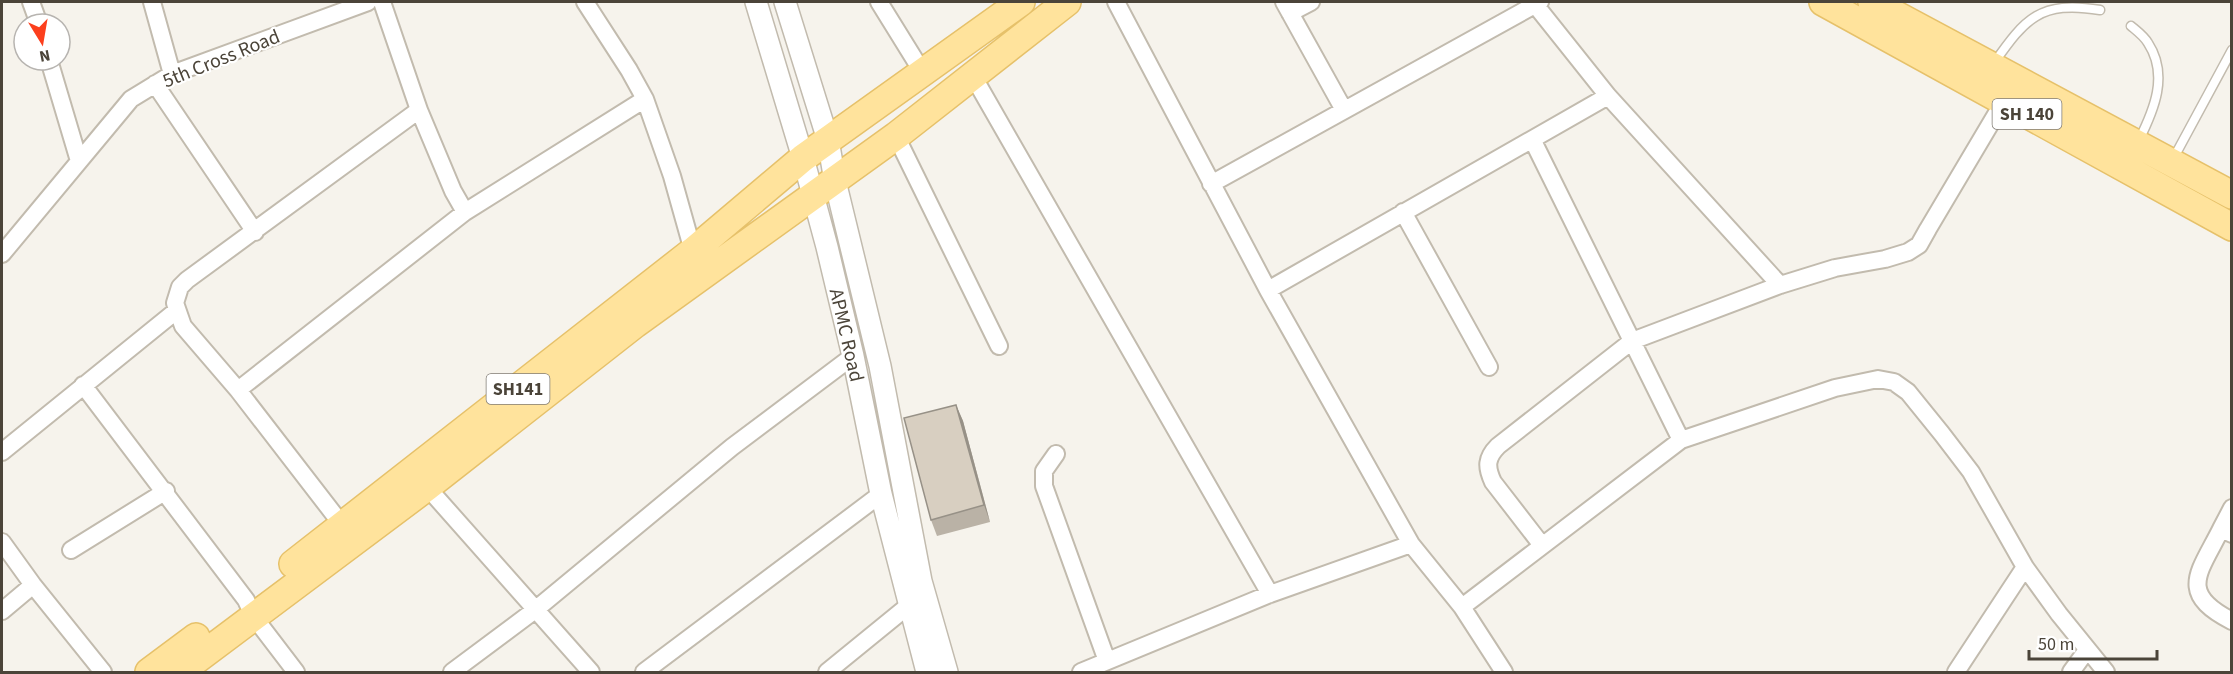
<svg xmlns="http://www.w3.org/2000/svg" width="2233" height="674" font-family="'Source Sans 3',sans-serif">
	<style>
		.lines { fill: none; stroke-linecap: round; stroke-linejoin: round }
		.service-casing { stroke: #c2bbae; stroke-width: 11 }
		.minor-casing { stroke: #c2bbae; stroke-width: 20 }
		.tertiary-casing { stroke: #c2bbae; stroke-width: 24 }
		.primary-casing { stroke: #e6c16a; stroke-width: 30 }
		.service { stroke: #fff; stroke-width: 8 }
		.minor { stroke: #fff; stroke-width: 16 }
		.tertiary { stroke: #fff; stroke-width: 21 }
		.primary { stroke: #ffe39c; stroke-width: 27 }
		.wall { fill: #bab2a6 }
		.shaded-wall { fill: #979187 }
		.building { fill: #d8cfc1; stroke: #979187; stroke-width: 1.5 }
		.labels { text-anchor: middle; stroke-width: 4.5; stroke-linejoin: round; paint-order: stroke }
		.shield { fill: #fff; stroke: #817c74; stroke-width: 1.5 }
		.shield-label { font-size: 18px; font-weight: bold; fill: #4b4439 }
		.street-label { font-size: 20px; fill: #4b4439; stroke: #fff }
	</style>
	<rect width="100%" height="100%" fill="#f6f3ec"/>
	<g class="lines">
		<defs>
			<path id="service" d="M2131 26C2137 31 2144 36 2148 43 2169 75 2154 110 2139 140
				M1994 63C2025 19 2040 0 2100 10
				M2172 161 2232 50"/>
			<path id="minor" d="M31 2 39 24
				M152 2 172 74
				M382 2 419 110
				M585 2 629 70 645 99
				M879 2 923 73
				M1116 2 1268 290 1411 544 1462 607 1504 672
				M1284 2 1344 110
				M1533 2 1608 96 1780 285
				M1290 13 1311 2
				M49 60 79 161
				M973 76 1270 594
				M155 84 255 232
				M896 136 999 346
				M1533 141 1681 440
				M1211 184 1540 2
				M1403 212 1489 367
				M2 254 131 99 172 74 368 2
				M1268 290 1608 96
				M83 385 246 600 254 617 296 672
				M238 390 465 212
				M2 452 176 311
				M1056 454 1044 471V486L1107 661
				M427 487 591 672
				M2232 508 2221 529 2232 534
				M343 526 238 390 183 326 175 303 180 287 187 280 419 110 453 191 465 212 645 99 672 176 693 251
				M2221 529C2199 573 2177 593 2232 621
				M2 542 33 585 103 672
				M1541 544 1493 482C1486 467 1486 458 1498 446L1632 341 1780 285 1835 268 1885 259 1908 252 1919 245 1928 229 2004 101
				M71 550 166 491
				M1462 607 1681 440 1835 388 1878 379 1894 382 1908 392 1942 434 1971 472 2025 567 2059 614 2106 672
				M2 611 33 585
				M452 672 535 610 732 447 853 356
				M644 672 881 494
				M827 672 908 606
				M1081 672 1270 594 1411 544
				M1956 672 2025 567
				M2071 672 2087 650"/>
			<path id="tertiary" d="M756 2 803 158 827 247 853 356 881 494 927 672
				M785 2 828 140 835 181 880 366 921 581 947 672"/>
			<path id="primary" d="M1823 2 2232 227
				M1872 2 2232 195
				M293 564 693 251 803 158 1021 2
				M149 672 196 637
				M180 672 427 487 635 324 896 136 1067 2"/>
		</defs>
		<!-- service casing -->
		<use href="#service" class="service-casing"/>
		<!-- minor casing -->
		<use href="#minor" class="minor-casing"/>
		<!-- tertiary casing -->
		<use href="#tertiary" class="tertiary-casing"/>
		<!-- primary casing -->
		<use href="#primary" class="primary-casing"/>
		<!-- service -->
		<use href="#service" class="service"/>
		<!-- minor -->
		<use href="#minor" class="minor"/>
		<!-- tertiary -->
		<use href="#tertiary" class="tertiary"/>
		<!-- primary -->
		<use href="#primary" class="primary"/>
	</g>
	<!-- wall -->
	<path class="wall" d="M956 405 963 421 990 522 937 536 931 520Z"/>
	<!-- shaded-wall -->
	<path class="shaded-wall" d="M956 405 963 421 990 522 984 505Z"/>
	<!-- building -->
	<path class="building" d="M956 405 984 505 931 520 904 418Z"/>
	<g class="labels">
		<!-- shield labels -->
		<g class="shield">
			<rect x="1992.5" y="99" width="69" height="30" rx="4.5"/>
			<rect x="486.5" y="374" width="63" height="30" rx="4.5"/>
		</g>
		<g class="shield-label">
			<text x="2027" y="120">SH 140</text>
			<text x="518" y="395">SH141</text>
		</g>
		<!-- street labels -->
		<g class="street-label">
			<text transform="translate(221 58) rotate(-22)" y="7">5th Cross Road</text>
			<text transform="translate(847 335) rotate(77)" y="7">APMC Road</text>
		</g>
	</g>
	<!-- border -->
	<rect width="2233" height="674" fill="none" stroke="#4b4439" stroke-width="6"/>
	<!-- north arrow -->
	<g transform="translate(42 42) rotate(169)"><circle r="28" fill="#ffffff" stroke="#b7b4b0" stroke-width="1.5"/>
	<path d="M0-4.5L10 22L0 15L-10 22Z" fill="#fc3f1d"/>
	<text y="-9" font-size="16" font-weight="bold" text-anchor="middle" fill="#4b4439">N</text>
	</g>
	<!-- scale -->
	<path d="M2029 650v9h128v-9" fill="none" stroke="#4b4439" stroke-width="3"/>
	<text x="2038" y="650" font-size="18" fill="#4b4439" stroke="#ffffff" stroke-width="4.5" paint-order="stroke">50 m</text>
</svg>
